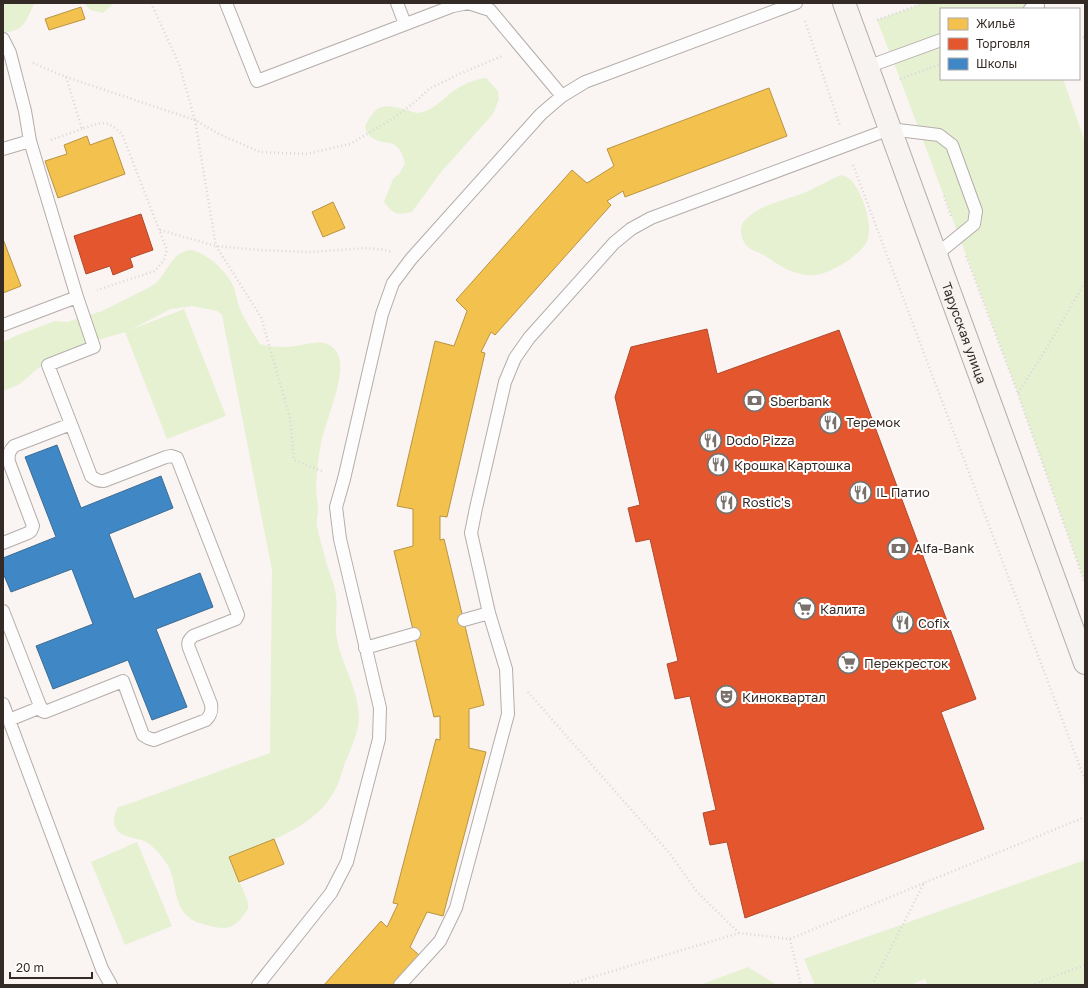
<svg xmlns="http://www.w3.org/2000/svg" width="1088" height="988" font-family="'Golos Text',sans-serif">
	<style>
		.green { fill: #e6f1d2 }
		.homes { fill: #f2c14e; stroke: #b99442 }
		.shops { fill: #e4572e; stroke: #b04a2c }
		.schools { fill: #3f88c5; stroke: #3c6c95 }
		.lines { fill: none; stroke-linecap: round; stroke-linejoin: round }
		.service-casing { stroke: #b4adaa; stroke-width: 14 }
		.secondary-casing { stroke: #b4adaa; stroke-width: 24 }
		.path { stroke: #d9d7d6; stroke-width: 2.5; stroke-dasharray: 1 3; stroke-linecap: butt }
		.service { stroke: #fefdfd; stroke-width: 12 }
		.secondary { stroke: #f6f3f0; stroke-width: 22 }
		.labels { text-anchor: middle; stroke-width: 4; stroke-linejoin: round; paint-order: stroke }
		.street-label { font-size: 13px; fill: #352b26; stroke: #fff }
		.poi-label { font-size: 13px; fill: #352b26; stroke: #fff; text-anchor: start }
	</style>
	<rect width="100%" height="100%" fill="#faf4f2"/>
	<!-- green -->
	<path class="green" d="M3 3H35C25 20 27 30 3 33Z
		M84 3H113L112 5 103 13 90 10Z
		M924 3H1047L1039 6V9H941V79H1063L1085 142V583L1013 380 900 79 877 20Z
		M486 78 498 91 499 99 493 114 441 172 412 212C396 215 394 215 384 202L393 179 400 173 405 163C397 132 383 150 369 135 367 133 366 129 365 126 378 103 381 104 407 110 410 111 415 113 419 113 432 111 442 100 452 92 462 85 474 79 486 78Z
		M842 175C844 176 848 177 850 179 862 191 874 225 867 241 861 255 830 274 815 275 807 276 799 274 791 271 782 268 774 261 765 256 760 253 754 251 749 248 741 241 737 227 746 219 760 205 782 201 801 194 815 189 827 180 842 175Z
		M189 250C204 251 222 267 230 280 236 289 236 300 240 309 245 321 253 333 260 344 272 347 284 348 296 346 310 344 326 337 336 351 350 368 325 422 321 443 318 458 317 471 316 486 316 494 318 502 318 509 318 515 316 521 317 526 320 540 324 554 328 568 331 577 335 586 336 596 338 611 334 625 337 639 342 665 358 689 359 716 359 731 352 747 346 760 342 771 340 782 334 792 313 829 267 842 229 857L248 902V909C239 923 232 931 214 927 208 925 201 924 196 922 169 908 180 881 165 861 161 855 153 846 146 842 135 836 116 839 114 822 113 818 116 812 117 808L270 753 272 570 222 315 217 311 192 306 171 309 130 330 184 309 226 416 167 439 125 332 85 344 57 355 37 369 20 384 3 391V342L18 335 55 321 67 322 102 311 150 287 156 283C168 271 171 254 189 250Z
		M137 842 172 926 125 945 91 862Z
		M1085 860V985H927L925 979 910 985H815L804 959Z
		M748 967 777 985H700Z"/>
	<!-- homes -->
	<path class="homes" d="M81 7 85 19 49 30 45 19Z
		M769 88 787 136 625 197 623 191 607 201 611 205 495 335 491 332 481 352 485 353 447 517 440 516V540L444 539 484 705 469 709V748L486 752 443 916 427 912 410 947 419 955 393 985H324L381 921 387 927 398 904 393 903 436 739 440 740V716L434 717 394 551 413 546V509L397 506 435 341 454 346 467 311 456 300 572 170 587 183 614 166 607 149Z
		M87 136 90 145 112 137 125 174 58 198 45 161 67 154 64 145Z
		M333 202 345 228 323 237 312 212Z
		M3 239 21 286 3 293Z
		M274 839 284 864 239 882 229 857Z"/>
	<!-- shops -->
	<path class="shops" d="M141 214 153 250 130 258 133 267 113 275 110 266 86 274 74 236Z
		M707 329 717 374 839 330 976 699 941 712 984 829 745 918 727 842 710 845 703 813 716 810 690 696 675 699 667 664 678 661 650 539 636 542 628 508 640 505 615 397 631 347Z"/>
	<!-- schools -->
	<path class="schools" d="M57 445 81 508 161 476 173 508 109 534 134 599 200 573 213 607 156 629 187 707 152 720 128 660 53 689 36 646 93 624 72 569 11 592 3 573V558L56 537 25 457Z"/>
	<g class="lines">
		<defs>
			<path id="service" d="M226 3 257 81 453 6 468 3 490 10 562 96
				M397 3 405 24
				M1030 9 1038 6
				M3 39 10 53 25 111 30 141 77 297 3 325
				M867 67 941 40
				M3 149 30 141
				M71 424 48 365 94 347 77 297
				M3 543 28 533 31 531 33 526 9 462C8 455 9 451 14 446L71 424 91 476C96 480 98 481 104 481L166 457 171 456 177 458 238 615 236 619 193 636C189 640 187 642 189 648L211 704C212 711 211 715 206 720L154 740 148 738 143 735 123 681 45 712 42 711 3 611
				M464 620 489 613
				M365 648 414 634
				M3 704 102 969 111 985
				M9 720 41 707
				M258 985 331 893 347 862 379 739 380 708 340 539 336 507 344 479 382 314 393 283 411 259 541 114 562 96 585 82 796 3
				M400 985 440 941 456 908 508 714 506 669 489 613 471 533 476 508 505 382 515 358 529 338 614 243 631 229 651 218 890 129 939 135 952 145 976 211 974 224 936 255"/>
			<g id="secondary">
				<path id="s1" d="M844 3 1085 663"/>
			</g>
		</defs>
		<!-- service casing -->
		<use href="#service" class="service-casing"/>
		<!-- secondary casing -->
		<use href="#secondary" class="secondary-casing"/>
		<!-- path -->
		<path class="path" d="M151 3 179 64 195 120 219 134 260 152 306 154 350 144 389 121 415 102 429 89 457 75 502 56
			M877 20 924 3
			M805 21 840 126
			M1079 36 1085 38
			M33 63 66 77 82 129C102 122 106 119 122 134L167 250 164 260 155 271 97 290
			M66 77 195 120 216 246 261 317 290 418 294 460 324 472
			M900 79 941 64
			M51 140 82 129
			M853 165 1085 780
			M944 196 951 216
			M160 230 216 246 259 250 310 252 367 248 385 250 392 252
			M966 256 1013 380 1085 583
			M1018 393 1048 346 1085 282
			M528 692 671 855 697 892 739 933
			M790 939 801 985
			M566 985 739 933 790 939 924 883
			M872 985 924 883 1085 817
			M1031 985 1085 965"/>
		<!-- service -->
		<use href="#service" class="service"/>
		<!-- secondary -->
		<use href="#secondary" class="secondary"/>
	</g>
	<!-- icons -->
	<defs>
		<symbol id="bank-ring" viewBox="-11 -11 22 22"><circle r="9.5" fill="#fff" stroke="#7a716d" stroke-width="1.5"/><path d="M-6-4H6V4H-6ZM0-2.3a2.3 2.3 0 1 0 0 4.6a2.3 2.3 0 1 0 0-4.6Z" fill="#7a716d"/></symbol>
		<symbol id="restaurant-ring" viewBox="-11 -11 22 22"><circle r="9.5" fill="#fff" stroke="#7a716d" stroke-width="1.5"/><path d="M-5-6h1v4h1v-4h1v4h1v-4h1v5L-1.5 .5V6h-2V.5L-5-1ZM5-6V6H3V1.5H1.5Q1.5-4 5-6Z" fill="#7a716d"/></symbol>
		<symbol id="supermarket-ring" viewBox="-11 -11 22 22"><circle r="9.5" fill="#fff" stroke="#7a716d" stroke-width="1.5"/><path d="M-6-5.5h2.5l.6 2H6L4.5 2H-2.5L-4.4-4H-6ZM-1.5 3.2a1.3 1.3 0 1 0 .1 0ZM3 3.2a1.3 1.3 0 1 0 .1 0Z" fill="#7a716d"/></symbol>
		<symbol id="theatre-ring" viewBox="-11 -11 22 22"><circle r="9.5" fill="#fff" stroke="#7a716d" stroke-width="1.5"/><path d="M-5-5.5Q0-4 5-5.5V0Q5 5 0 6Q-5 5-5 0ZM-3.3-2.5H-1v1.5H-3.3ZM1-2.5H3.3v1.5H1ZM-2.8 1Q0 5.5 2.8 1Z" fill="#7a716d"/></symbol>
	</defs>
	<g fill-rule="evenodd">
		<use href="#bank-ring" x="742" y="388" width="25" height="25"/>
		<use href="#restaurant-ring" x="818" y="410" width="25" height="25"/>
		<use href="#restaurant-ring" x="698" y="428" width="25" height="25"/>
		<use href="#restaurant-ring" x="706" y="452" width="25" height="25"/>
		<use href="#restaurant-ring" x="848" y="480" width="25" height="25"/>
		<use href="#restaurant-ring" x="714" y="490" width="25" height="25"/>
		<use href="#bank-ring" x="886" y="536" width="25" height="25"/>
		<use href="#supermarket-ring" x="792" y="596" width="25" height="25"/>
		<use href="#restaurant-ring" x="890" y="610" width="25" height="25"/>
		<use href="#supermarket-ring" x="836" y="650" width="25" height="25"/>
		<use href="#theatre-ring" x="714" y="684" width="25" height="25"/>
	</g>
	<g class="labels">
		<!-- street labels -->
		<g class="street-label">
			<text dy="5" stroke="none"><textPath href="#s1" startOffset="351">Тарусская улица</textPath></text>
		</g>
		<!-- poi labels -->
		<g class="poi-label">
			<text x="770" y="406">Sberbank</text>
			<text x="846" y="427">Теремок</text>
			<text x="726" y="445">Dodo Pizza</text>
			<text x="734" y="470">Крошка Картошка</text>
			<text x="876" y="497">IL Патио</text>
			<text x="742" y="507">Rostic's</text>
			<text x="914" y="553">Alfa-Bank</text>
			<text x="820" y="614">Калита</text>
			<text x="918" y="628">Cofix</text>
			<text x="864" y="668">Перекресток</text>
			<text x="742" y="702">Киноквартал</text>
		</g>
	</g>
	<!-- border -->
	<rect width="1088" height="988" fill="none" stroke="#352b26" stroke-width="8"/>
	<!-- legend -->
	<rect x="940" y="8" width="140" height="72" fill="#ffffff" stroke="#aeaaa8"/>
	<rect x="948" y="18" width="20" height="12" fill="#f2c14e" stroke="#aeaaa8"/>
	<text x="976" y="28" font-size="12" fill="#352b26">Жильё</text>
	<rect x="948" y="38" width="20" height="12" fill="#e4572e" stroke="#aeaaa8"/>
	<text x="976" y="48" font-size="12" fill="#352b26">Торговля</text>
	<rect x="948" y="58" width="20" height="12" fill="#3f88c5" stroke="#aeaaa8"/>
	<text x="976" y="68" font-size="12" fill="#352b26">Школы</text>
	<!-- scale -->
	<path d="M10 972v6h82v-6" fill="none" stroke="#352b26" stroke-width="2"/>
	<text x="16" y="972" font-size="12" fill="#352b26" stroke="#ffffff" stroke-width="3" paint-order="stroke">20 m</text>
</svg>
